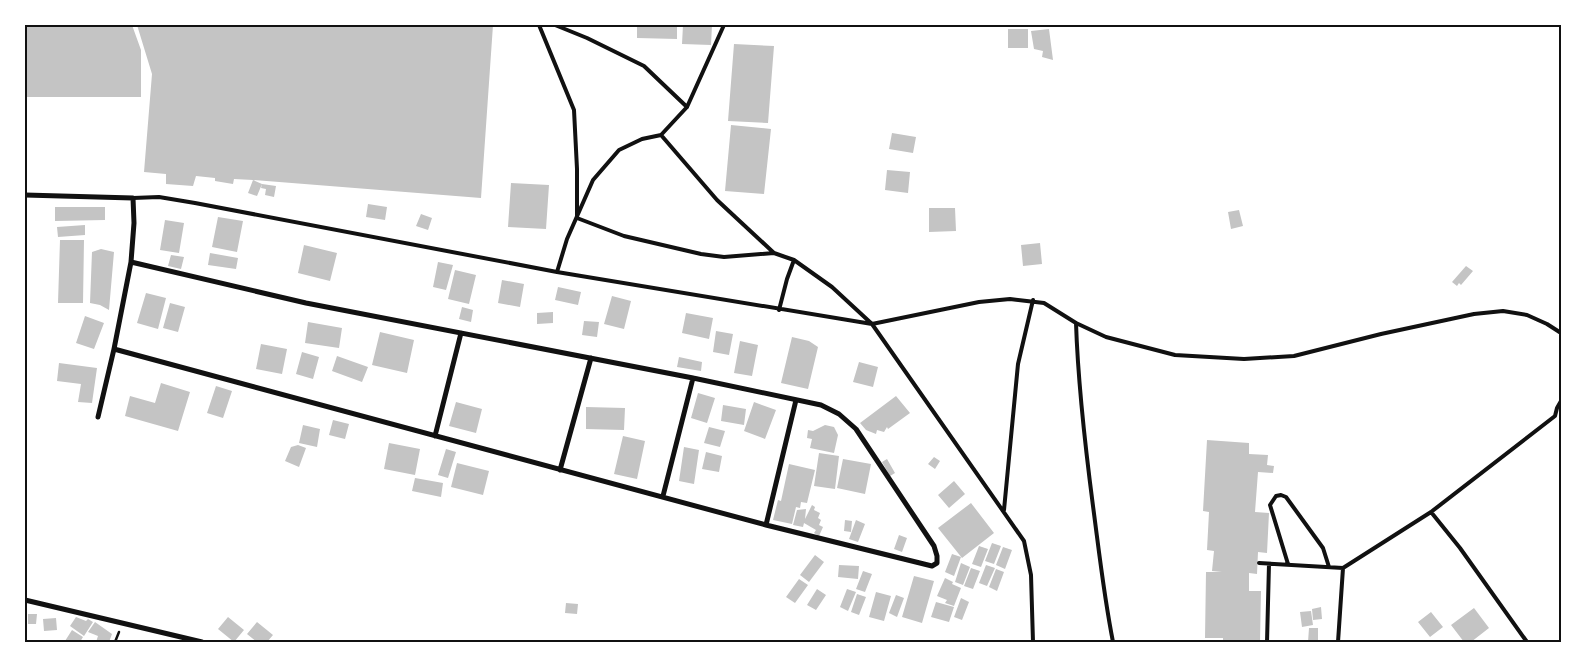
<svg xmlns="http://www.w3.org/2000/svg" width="1586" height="667" font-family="Lato,sans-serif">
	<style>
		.building { fill: #c4c4c4 }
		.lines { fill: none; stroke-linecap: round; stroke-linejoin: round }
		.path { stroke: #111; stroke-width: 2.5 }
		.service { stroke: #111; stroke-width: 4 }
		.minor { stroke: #111; stroke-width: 5 }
		.neatline { fill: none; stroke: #111; stroke-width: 2 }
	</style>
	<rect width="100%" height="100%" fill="#fff"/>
	<!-- building -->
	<path class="building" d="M25 25H132L141 50V97H25Z
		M137 25H493L481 198 253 180 262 184 276 186 274 197 265 195 266 189 261 188 262 184 257 196 248 193 253 180 234 179 233 184 215 181V178L196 176 193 186 166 184V174L144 172 152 74Z
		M637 25H677V39L637 38Z
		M683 25H712L711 45 682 44Z
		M1008 29H1028V48H1008Z
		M1049 29 1053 60 1042 57 1043 51 1034 49 1031 31Z
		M734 44 774 46 768 123 728 121Z
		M731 125 771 129 764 194 725 191Z
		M892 133 916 137 913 153 889 149Z
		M887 170 910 172 908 193 885 190Z
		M511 183 549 185 546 229 508 227Z
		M368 204 387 207 385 220 366 217Z
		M55 207H105V220L55 221Z
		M929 208H955L956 231 929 232Z
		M1239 210 1243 226 1231 229 1228 212Z
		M421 214 432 218 428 230 416 226Z
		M218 217 243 221 237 252 212 247Z
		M165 220 184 223 179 253 160 250Z
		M85 225V235L58 237 57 227Z
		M60 240H84L83 303H58Z
		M1040 243 1042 264 1023 266 1021 245Z
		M304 245 337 253 330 281 298 273Z
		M101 249 114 252 109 310 100 305 90 303 92 252Z
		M210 253 238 258 236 269 208 265Z
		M171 255 184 257 181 269 168 266Z
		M438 262 453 265 446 290 433 287Z
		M1466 266 1473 271 1461 285 1459 283 1457 286 1452 282Z
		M455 270 476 275 469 304 448 299Z
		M502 280 524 284 520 307 498 303Z
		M558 287 581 292 578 305 555 300Z
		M146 293 166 298 158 329 137 323Z
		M612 296 631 301 624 329 604 324Z
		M170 303 185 307 178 332 163 328Z
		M462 307 473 310 471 322 459 319Z
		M553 312V323L537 324V313Z
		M686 313 713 318 709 339 682 333Z
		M85 316 104 323 94 349 76 343Z
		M584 321 599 322 597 337 582 335Z
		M308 322 342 328 339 348 305 343Z
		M716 331 733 334 729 355 713 352Z
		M380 332 414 340 407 373 372 365Z
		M792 337 809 341 818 347 808 389 781 383Z
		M740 341 758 345 752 376 734 373Z
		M261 344 287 349 282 374 256 369Z
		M302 352 319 357 313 379 296 374Z
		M337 356 368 367 362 382 332 371Z
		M679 357 702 362 701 371 677 367Z
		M859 362 878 367 873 387 853 382Z
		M59 363 97 368 92 403 78 402 81 384 57 381Z
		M161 383 190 392 178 431 125 416 130 396 155 403Z
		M216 386 232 391 223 418 207 413Z
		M698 393 715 398 707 423 691 418Z
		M896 396 910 413 888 429 887 427 884 432 877 430 876 434 866 430 860 423Z
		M456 402 482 409 476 433 449 426Z
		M754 402 776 410 765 439 744 431Z
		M723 405 746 409 744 425 721 421Z
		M586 407 625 408 624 430 586 429Z
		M333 420 349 424 345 439 329 435Z
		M303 425 320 429 317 447 299 443Z
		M825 425 834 427 838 435 834 453 810 448 812 439 807 438 808 430 813 431Z
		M709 427 725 431 720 447 704 443Z
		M623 436 645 441 637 479 614 474Z
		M1207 440 1249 443V454L1268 455 1267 465 1274 466 1273 473 1258 472 1255 512 1269 513 1267 553 1258 552 1257 574 1249 573V591H1261L1260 642H1223V638H1205L1206 572H1222L1212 571 1214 551 1207 550 1209 512 1203 511Z
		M389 443 420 449 415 475 384 469Z
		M298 445 306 448 299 467 285 461 291 447Z
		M684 447 699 450 694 484 679 481Z
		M446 449 456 452 448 478 438 475Z
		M706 452 722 456 719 472 702 469Z
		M819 453 839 456 835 489 814 486Z
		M934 457 940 461 935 469 928 464Z
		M843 459 871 464 865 494 837 488Z
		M887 459 895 473 890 476 882 462Z
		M457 463 489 471 483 495 451 487Z
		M789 464 815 470 807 503 801 502 800 508 796 507 792 524 773 520 778 500 781 501Z
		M415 478 443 483 441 497 412 491Z
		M954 481 965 494 949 508 938 495Z
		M971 503 994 533 962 558 938 528Z
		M812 505 815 507 814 510 820 513 818 518 821 520 819 525 823 527 819 536 814 533 816 530 804 523 803 527 793 525 797 510 806 509 805 519Z
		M845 520 852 521 851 532 844 531Z
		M856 520 865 524 858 542 849 539Z
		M899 535 907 538 902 552 894 549Z
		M992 543 1001 546 994 564 985 561Z
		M979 546 988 549 981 567 972 564Z
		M1003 547 1012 550 1005 569 996 565Z
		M952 554 961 557 954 576 945 572Z
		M815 555 824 562 809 582 800 575Z
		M961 563 970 567 963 585 955 582Z
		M839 565 859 566 858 579 838 577Z
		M986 565 995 568 987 586 979 583Z
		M971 568 980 571 973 589 964 586Z
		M996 569 1004 572 997 591 989 587Z
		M863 571 872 574 865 592 856 589Z
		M914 576 934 581 922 623 902 617Z
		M945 578 953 582 952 584 961 588 954 606 945 603 947 600 937 596Z
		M799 579 808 585 795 603 786 597Z
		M817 589 826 595 816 610 807 605Z
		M847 589 856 592 848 611 840 607Z
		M876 592 891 596 884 621 869 617Z
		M857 594 866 597 859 615 851 612Z
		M896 595 904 598 897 617 889 613Z
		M961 598 969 602 962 620 954 617Z
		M936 602 954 607 949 622 931 617Z
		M566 603 578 604 577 614 565 613Z
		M1321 607 1322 619 1313 620 1312 609Z
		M1474 608 1489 628 1471 642H1464L1451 625Z
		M1311 611 1313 625 1302 627 1300 612Z
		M1431 612 1443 627 1430 637 1418 622Z
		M28 614H37L36 624H28Z
		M76 617 86 621 88 619 93 622 84 636 70 626Z
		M228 617 244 630 234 642 218 629Z
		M56 618 57 630 44 631 43 619Z
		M95 622 112 634 109 642H96L98 636 88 632Z
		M257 622 273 635 267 642H257L247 634Z
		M1309 628H1318V642H1308Z
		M72 630 83 637 80 642 65 641Z"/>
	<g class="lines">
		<!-- path -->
		<path class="path" d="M115 642 119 632"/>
		<!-- service -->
		<path class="service" d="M539 25 574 110 577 169V218L624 236 701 254 724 257 774 253
			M555 25 587 38 644 66 687 107
			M661 135 717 200 774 253 794 260 787 279 779 310
			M133 198 159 197 195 203 557 272 872 324 979 302 1010 299 1044 303 1076 323C1078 384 1085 445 1093 506 1099 551 1104 597 1113 642
			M794 260 832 287 872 324 1024 541 1031 575 1033 642
			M557 272 567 239 593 180 619 150 642 139 661 135 687 107 724 25
			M1076 323 1106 337 1175 355 1244 359 1294 356 1381 334 1474 314 1503 311 1527 315 1547 324 1561 333
			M1004 510 1018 364 1033 300
			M1431 512 1460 548 1527 642
			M1259 563 1343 568
			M1288 564 1270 505 1276 496 1281 495 1286 497 1323 548 1329 567
			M1267 642 1269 564
			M1338 642 1343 568 1431 512 1555 416 1557 408 1561 401"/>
		<!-- minor -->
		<path class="minor" d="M25 195 133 198 134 223 131 262 114 349 98 417
			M114 349 766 525 932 566 937 563V556L934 546 856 429 839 414 821 405 693 378 306 303 131 262
			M435 436 461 333
			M560 470 591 358
			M663 496 693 378
			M766 525 796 400
			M25 600 202 642"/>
	</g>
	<!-- border -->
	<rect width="1586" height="667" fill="none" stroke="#ffffff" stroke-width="52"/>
	<rect x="26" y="26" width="1534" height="615" class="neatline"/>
</svg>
